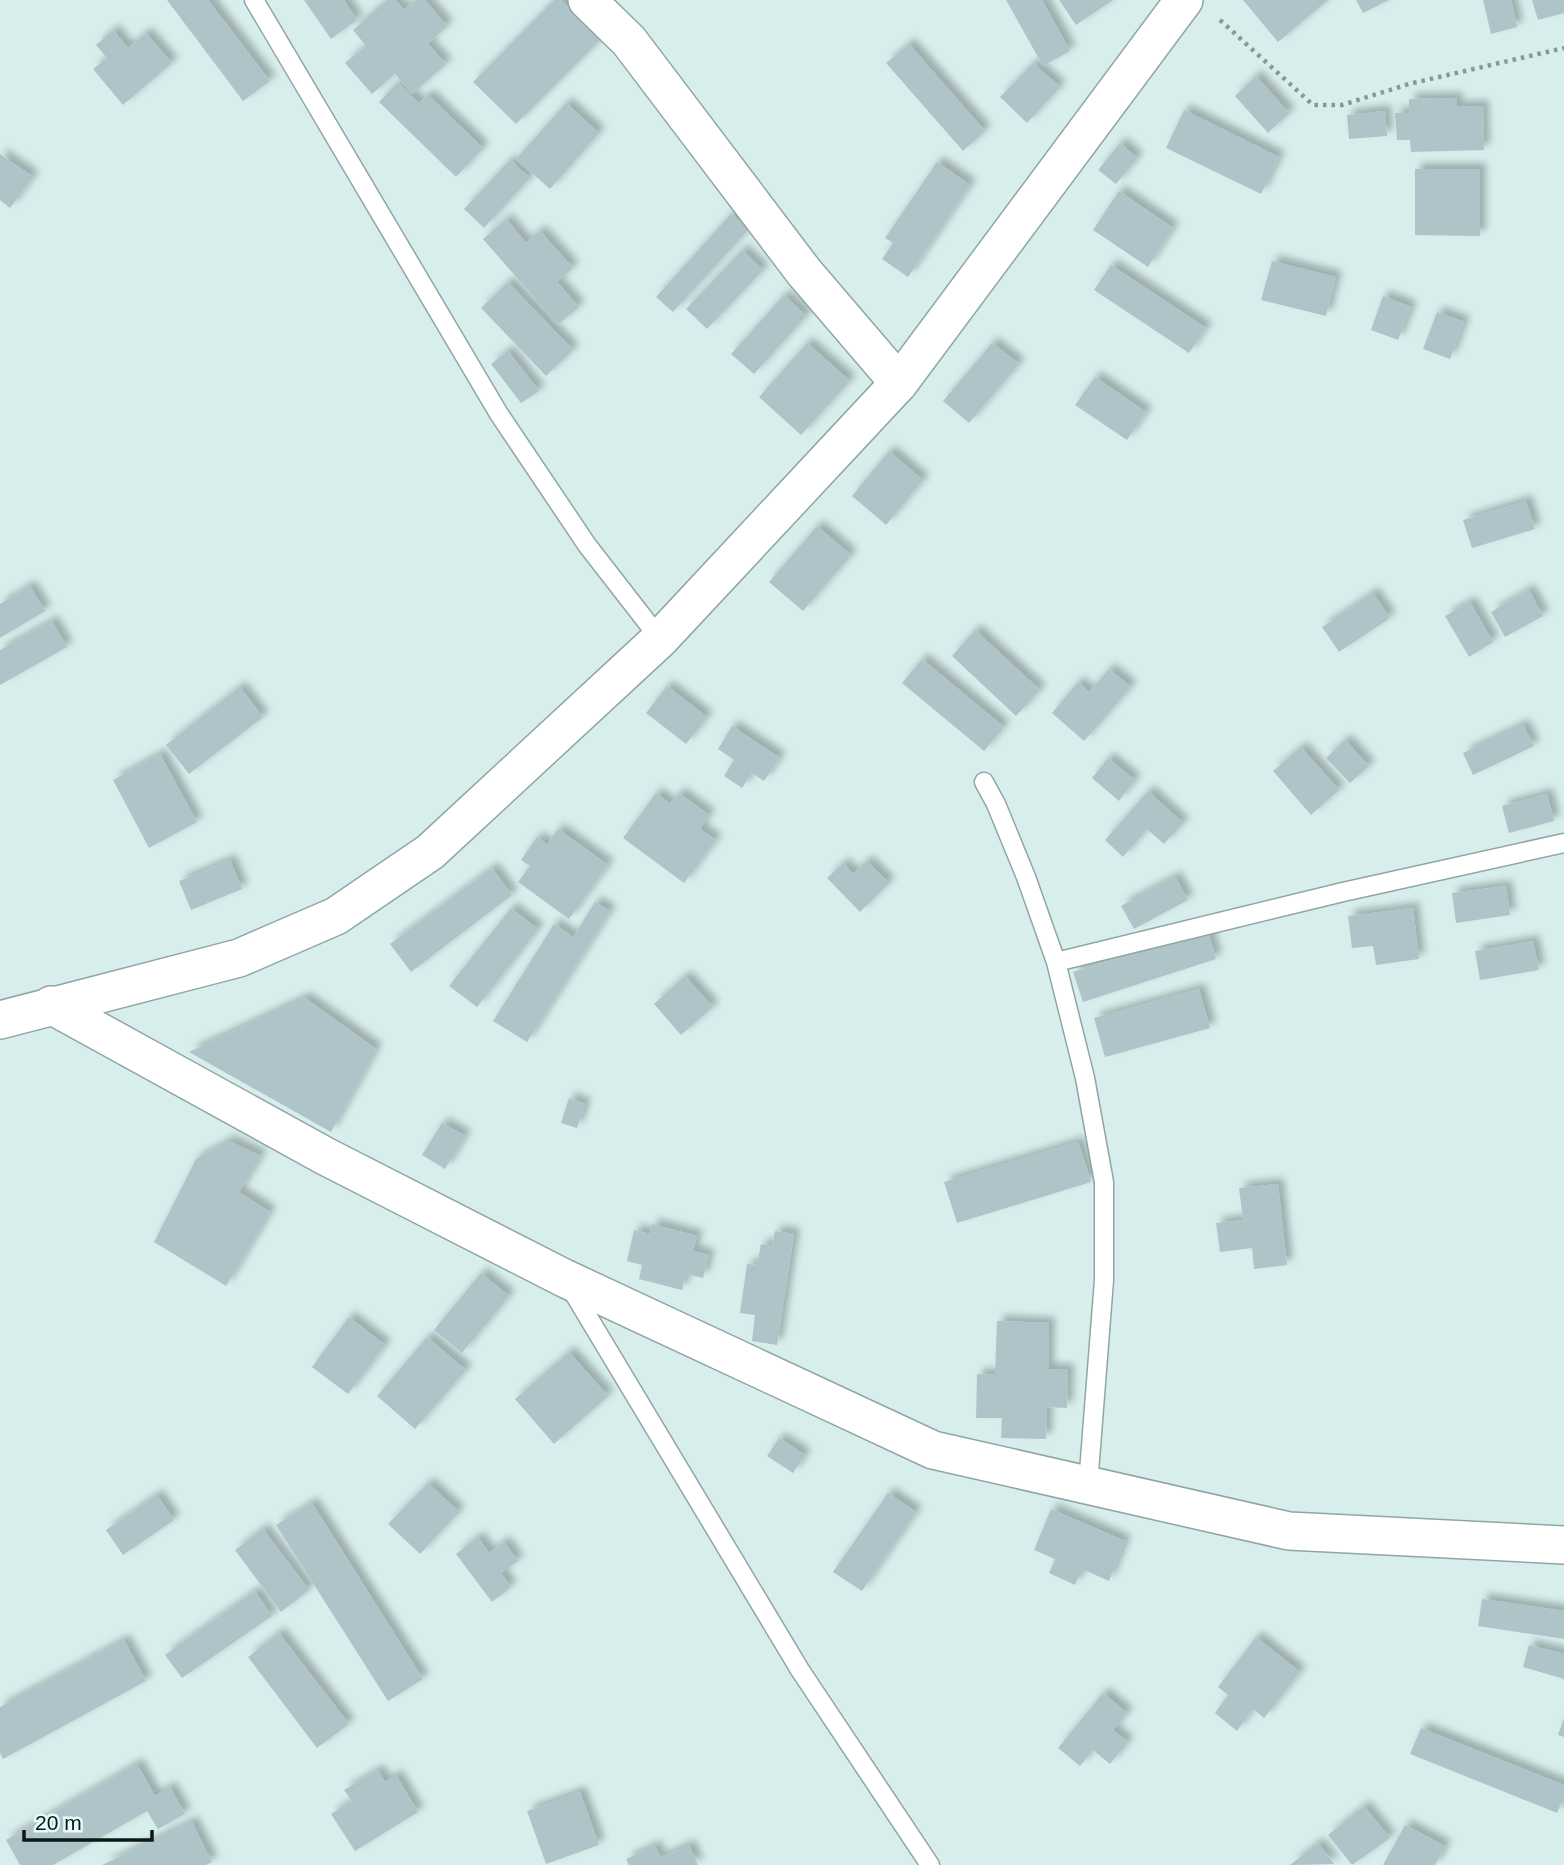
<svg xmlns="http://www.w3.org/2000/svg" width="1564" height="1865" font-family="Arial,sans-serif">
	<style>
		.building { fill: #aec4c8; filter: url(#shadow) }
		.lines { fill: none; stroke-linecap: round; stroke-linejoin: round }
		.lane-casing { stroke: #90a6a5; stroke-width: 21 }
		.street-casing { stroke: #90a6a5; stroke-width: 40 }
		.path { stroke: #879897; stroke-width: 4.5; stroke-dasharray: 3.5 5; stroke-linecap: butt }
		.lane { stroke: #fff; stroke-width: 18 }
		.street { stroke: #fff; stroke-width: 37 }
	</style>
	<defs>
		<filter id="shadow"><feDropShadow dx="6" dy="-6" stdDeviation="3.5" flood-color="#0004"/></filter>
	</defs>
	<rect width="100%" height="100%" fill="#d7eeec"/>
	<!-- building -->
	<path class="building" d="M167 0H208L270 81 243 101Z
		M304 0H344L357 20 331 39Z
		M387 0H395L404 10 416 0H425L447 26 428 44 446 64 412 94 395 74 372 94 345 63 366 46 353 30Z
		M554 0H561L601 39 516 124 473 82Z
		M1006 0H1042L1070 51 1043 66Z
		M1059 0H1113L1076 25Z
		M1243 0H1328L1278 42Z
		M1356 0H1389L1363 13Z
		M1483 0H1511L1517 27 1491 34Z
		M1532 0H1564V13L1538 20Z
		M113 30 128 48 146 33 172 63 123 105 93 69 107 58 96 45Z
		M909 44 985 131 963 151 886 63Z
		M1033 63 1060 87 1027 123 1000 97Z
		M1256 76 1289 113 1268 133 1235 96Z
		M398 82 419 103 428 95 483 148 456 177 379 102Z
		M1457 98V107L1483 106 1484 150 1411 152 1410 140H1397L1395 113H1409V99Z
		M566 103 599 133 550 189 516 159Z
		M1184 110 1279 157 1261 194 1166 148Z
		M1385 111 1387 136 1349 139 1347 115Z
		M1120 143 1137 158 1116 184 1098 170Z
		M0 154 33 177 10 208 0 200Z
		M510 160 530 178 484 228 464 209Z
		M937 162 970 185 908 277 882 259 893 243 885 238Z
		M1415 169H1480V236L1415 235Z
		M1119 191 1173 228 1148 267 1093 230Z
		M731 214 749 229 673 312 656 297Z
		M506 219 526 243 540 231 573 268 557 282 579 307 558 325 483 239Z
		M742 250 763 270 707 329 686 309Z
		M1272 261 1336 277 1326 316 1261 300Z
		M1111 265 1206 328 1189 353 1094 290Z
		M508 282 573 350 546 376 481 308Z
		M784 295 806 316 754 374 731 354Z
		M1383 296 1411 307 1398 340 1371 330Z
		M1437 312 1464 322 1450 359 1423 349Z
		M807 343 850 381 801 435 759 397Z
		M992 343 1019 364 969 423 943 401Z
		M508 351 539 391 521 403 491 364Z
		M1095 377 1146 412 1127 440 1075 405Z
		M889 451 923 480 886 525 852 496Z
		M1526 501 1535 529 1472 548 1463 520Z
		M817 526 851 555 803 611 769 582Z
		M30 586 45 611 0 638V604Z
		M1529 590 1543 616 1505 637 1491 612Z
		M1373 593 1390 618 1339 652 1322 627Z
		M1470 602 1493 642 1469 657 1445 616Z
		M52 621 67 647 0 685V650Z
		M975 630 1040 690 1016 716 952 656Z
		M922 659 1004 727 984 751 902 683Z
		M1109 669 1131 687 1084 741 1052 713 1078 682 1089 692Z
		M667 686 707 717 686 744 646 713Z
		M240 687 263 717 189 774 166 745Z
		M1523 725 1534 746 1473 775 1463 753Z
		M732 726 780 758 764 781 752 773 742 788 724 776 734 760 718 749Z
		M1345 740 1369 766 1350 783 1326 758Z
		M1301 747 1339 790 1311 815 1273 771Z
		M160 754 197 822 149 848 113 780Z
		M1108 758 1135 780 1119 801 1092 778Z
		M1148 791 1183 823 1164 844 1147 829 1123 857 1105 840Z
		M656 793 670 804 679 793 709 815 700 829 716 840 684 883 623 838Z
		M1547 794 1554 821 1509 833 1502 806Z
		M558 829 608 865 569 919 518 882 530 866 521 860 537 837 547 845Z
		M230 860 242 889 191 910 179 881Z
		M867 861 889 883 860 912 827 878 843 863 853 874Z
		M492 868 512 895 411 972 390 944Z
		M1175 877 1188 900 1134 929 1121 906Z
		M1506 886 1510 915 1456 923 1452 893Z
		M595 902 610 911 527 1042 493 1021 554 924 573 937Z
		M511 908 538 929 477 1007 449 986Z
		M1413 908 1419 959 1376 965 1373 946 1352 948 1348 916Z
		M1207 929 1216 959 1083 1002 1073 972Z
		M1533 941 1539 970 1480 980 1475 951Z
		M685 976 713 1007 681 1035 654 1004Z
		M1199 989 1210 1028 1105 1057 1094 1018Z
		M305 998 376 1049 331 1132 189 1052Z
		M569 1098 585 1104 577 1128 561 1123Z
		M442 1123 465 1136 445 1169 422 1155Z
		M229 1141 261 1156 239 1192 270 1212 226 1286 154 1242 196 1159Z
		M1078 1142 1091 1182 957 1223 944 1182Z
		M1278 1184 1287 1265 1254 1269 1252 1248 1220 1252 1216 1223 1243 1220 1239 1188Z
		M652 1224 697 1236 693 1251 709 1255 703 1278 686 1274 682 1290 639 1279 642 1265 627 1261 634 1230 650 1234Z
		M775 1231 794 1234 777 1345 752 1341 755 1315 740 1313 747 1264 757 1265 761 1244 772 1246Z
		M481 1273 509 1296 462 1353 434 1330Z
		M349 1317 385 1345 348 1394 312 1367Z
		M997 1321 1049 1323 1048 1369 1068 1370 1067 1408 1047 1407 1046 1439 1001 1438 1002 1418H976L977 1374 995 1375Z
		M427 1337 466 1370 415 1429 377 1396Z
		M569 1352 608 1396 554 1444 515 1399Z
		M779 1438 805 1455 793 1473 767 1456Z
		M428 1483 459 1512 420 1554 388 1524Z
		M888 1493 916 1512 862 1591 833 1572Z
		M157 1495 174 1520 123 1555 106 1530Z
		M312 1503 423 1679 388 1701 276 1525Z
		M1051 1509 1125 1541 1109 1581 1082 1569 1075 1585 1049 1573 1055 1559 1034 1550Z
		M263 1529 309 1590 281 1612 235 1550Z
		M478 1537 489 1553 504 1542 518 1561 501 1573 511 1587 492 1602 456 1554Z
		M255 1591 272 1616 182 1678 165 1655Z
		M1482 1599 1564 1611V1639L1478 1626Z
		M279 1633 349 1724 317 1748 248 1657Z
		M1256 1637 1300 1672 1264 1718 1253 1709 1237 1731 1215 1713 1228 1695 1218 1687Z
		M124 1640 146 1681 3 1759 0 1753V1707Z
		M1529 1645 1564 1654V1679L1523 1667Z
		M1103 1693 1127 1713 1113 1730 1128 1742 1110 1764 1093 1750 1080 1766 1058 1748Z
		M1564 1718V1737L1558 1735Z
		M1421 1728 1564 1785V1796L1557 1813 1410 1754Z
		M137 1764 155 1796 170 1787 185 1814 158 1829 147 1811 53 1865H20L6 1840Z
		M378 1770 385 1782 396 1775 418 1812 355 1851 331 1814 352 1801 344 1790Z
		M580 1792 599 1845 546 1864 527 1811Z
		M1364 1806 1390 1838 1352 1865 1328 1835Z
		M192 1822 212 1862 206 1865H102Z
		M1405 1825 1445 1846 1435 1865H1383Z
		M1318 1843 1334 1864 1290 1865Z
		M689 1845 698 1865H629L626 1859 655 1846 661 1858Z"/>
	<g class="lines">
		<defs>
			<path id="lane" d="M254 0 499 414 587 545 660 639
				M984 782 996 804 1026 877 1056 962 1085 1078 1104 1182V1280L1088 1485
				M1056 962 1343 892 1564 843
				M570 1287 800 1670 930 1865"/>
			<path id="street" d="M587 0 629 41 804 272 899 383
				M51 1005 325 1156 564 1278 933 1450 1289 1531 1564 1545
				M0 1020 239 958 336 916 430 852 660 639 899 383 1184 0"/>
		</defs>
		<!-- lane casing -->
		<use href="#lane" class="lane-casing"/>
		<!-- street casing -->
		<use href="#street" class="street-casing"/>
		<!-- path -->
		<path class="path" d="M1220 20 1313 105H1342L1409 84 1564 48"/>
		<!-- lane -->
		<use href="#lane" class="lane"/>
		<!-- street -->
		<use href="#street" class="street"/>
	</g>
	<!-- scale -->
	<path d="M24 1830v10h128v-10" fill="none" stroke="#0e1616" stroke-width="3.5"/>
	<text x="35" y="1830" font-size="21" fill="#0e1616" stroke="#e4fbf9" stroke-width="5" paint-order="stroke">20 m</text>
</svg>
